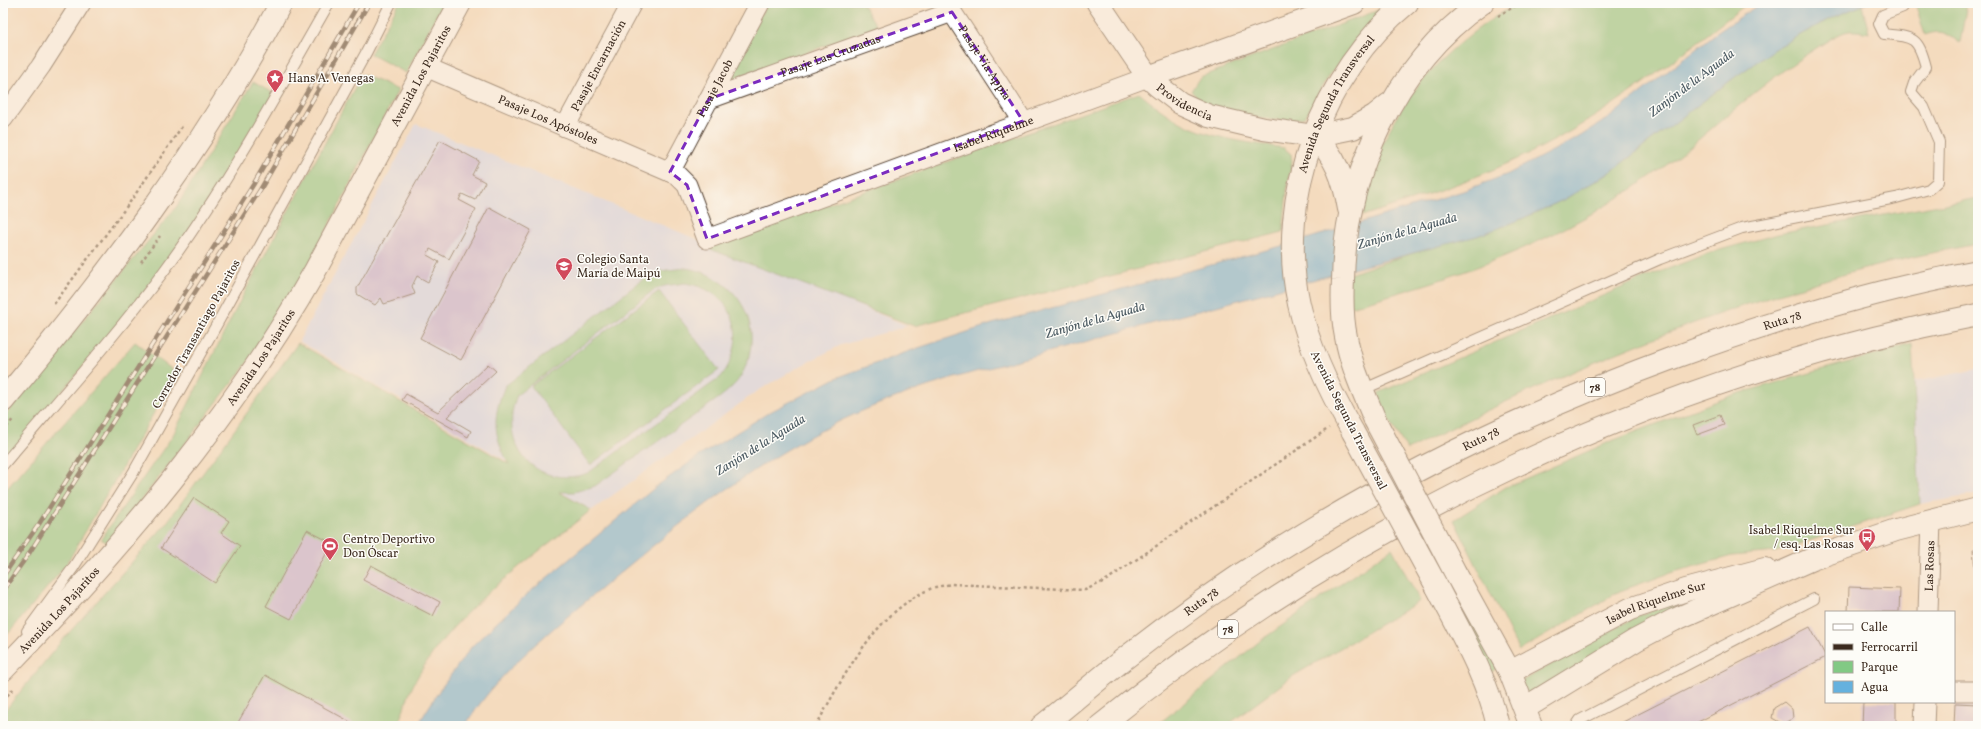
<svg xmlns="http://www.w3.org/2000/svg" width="1981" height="729" font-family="Vollkorn,serif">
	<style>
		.built { fill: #cfdafa }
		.green { fill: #82c984; stroke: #5e7a51; fill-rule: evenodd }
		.water { fill: #65b1de; stroke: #506e7e }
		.building { fill: #bdabdd }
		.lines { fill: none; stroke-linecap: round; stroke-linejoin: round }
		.lane-casing { stroke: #574536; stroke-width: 12 }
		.street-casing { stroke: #574536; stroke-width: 21 }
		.secondary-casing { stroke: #574536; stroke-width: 24 }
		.primary-casing { stroke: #574536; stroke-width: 24 }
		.highway-casing { stroke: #574536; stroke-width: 24 }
		.path { stroke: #574536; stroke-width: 2.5; stroke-dasharray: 3 3; stroke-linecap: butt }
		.lane { stroke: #fff; stroke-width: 10 }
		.street { stroke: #fff; stroke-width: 19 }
		.secondary { stroke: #fff; stroke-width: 22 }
		.primary { stroke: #fff; stroke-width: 22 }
		.highway { stroke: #fff; stroke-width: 22 }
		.rail-casing { stroke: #3b2a1e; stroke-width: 4.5 }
		.rail { stroke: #fdfcf7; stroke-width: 3; stroke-dasharray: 9; stroke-linecap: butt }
		.secondary-bridge-casing { stroke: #574536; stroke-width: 24; stroke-linecap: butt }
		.secondary-bridge { stroke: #fff; stroke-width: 22 }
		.marked { fill: none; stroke: #7b2cbf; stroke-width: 3; stroke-dasharray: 8 5; stroke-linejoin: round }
		.labels { text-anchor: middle; stroke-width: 3; stroke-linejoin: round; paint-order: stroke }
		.shield { fill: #fdfcf7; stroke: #75695f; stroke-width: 1 }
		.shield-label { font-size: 11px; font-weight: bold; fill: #3b2a1e }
		.street-label { font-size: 12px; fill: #3b2a1e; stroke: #fdfcf7 }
		.poi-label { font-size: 12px; fill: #3b2a1e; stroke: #fdfcf7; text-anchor: start }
		.water-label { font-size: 13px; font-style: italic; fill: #4a5961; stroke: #fdfcf7 }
	</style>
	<rect width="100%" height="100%" fill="#fdfcf7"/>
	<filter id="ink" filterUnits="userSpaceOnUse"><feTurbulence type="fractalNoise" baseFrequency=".025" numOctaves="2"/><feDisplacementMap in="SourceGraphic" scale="8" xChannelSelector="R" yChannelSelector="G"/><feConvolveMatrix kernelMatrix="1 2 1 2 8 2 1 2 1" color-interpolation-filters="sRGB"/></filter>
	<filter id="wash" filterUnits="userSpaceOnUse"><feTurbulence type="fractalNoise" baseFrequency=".012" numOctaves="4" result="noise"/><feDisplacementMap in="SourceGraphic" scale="16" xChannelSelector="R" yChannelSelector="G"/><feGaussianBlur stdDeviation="0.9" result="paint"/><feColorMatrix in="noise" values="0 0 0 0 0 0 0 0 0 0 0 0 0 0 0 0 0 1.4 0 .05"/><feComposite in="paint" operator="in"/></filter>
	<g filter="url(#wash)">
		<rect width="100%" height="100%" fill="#f4dbbe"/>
		<!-- built -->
		<path class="built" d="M416 124 908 326 841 345 802 365 756 392 592 510 299 341Z
			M1978 369V494L1920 504 1914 382Z"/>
		<!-- green -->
		<path class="green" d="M399 3H443L406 73 370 54Z
			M767 3H862L877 27 723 83Z
			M1519 3H1748C1685 51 1623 103 1553 141 1493 174 1427 195 1362 216 1365 207 1365 199 1367 189 1369 180 1373 170 1376 160 1401 92 1455 37 1519 3Z
			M1915 3H1967L1960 43C1946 33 1942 29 1925 35Z
			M1862 5 1869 33C1861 31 1852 30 1845 32 1836 35 1826 42 1818 47 1773 75 1733 111 1692 145 1624 201 1542 245 1460 273 1424 286 1386 296 1350 307L1343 276 1432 247 1477 236 1517 221 1563 200 1609 173 1735 77 1778 47 1833 17Z
			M1387 7 1331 73 1305 117 1290 121 1238 115 1205 106 1191 91 1200 77Z
			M362 74 398 90 308 267 266 339 108 543 101 539 173 435 241 299Z
			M253 82 278 96 165 268 3 462V418L177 206Z
			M1139 93C1155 106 1171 118 1190 127 1220 140 1253 143 1284 148L1291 154 1292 161 1287 190 1283 232 914 326 707 248Z
			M1978 198V244C1781 279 1584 360 1407 450L1388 418 1378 393 1639 280 1709 253 1778 234Z
			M685 268C736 275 767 324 743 372 738 383 728 391 719 398L595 486 574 492H559L591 510C530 560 458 606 418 676 409 691 404 710 397 726H3V713L59 644 165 525 298 343 509 464C493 435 492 417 505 386L646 277 660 271ZM685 283C735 291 750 338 721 377L588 473C536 491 497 444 517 395L654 290 664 286Z
			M659 291 719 370 590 465 531 386Z
			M135 342 177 373 66 565 3 640V493Z
			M1912 344 1920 504 1776 552 1732 556 1670 573 1620 591 1519 651 1454 520 1506 487 1614 440 1733 395Z
			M1423 531 1498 667 1489 674 1417 536Z
			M1392 548 1420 601 1293 676 1226 726H1156L1260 641Z
			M1676 603V617L1529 697 1520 682 1639 615Z"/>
		<!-- water -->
		<path class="water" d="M1761 3H1868L1833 17 1778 47 1735 77 1609 173 1563 200 1517 221 1477 236C1348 270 1220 305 1092 340 1003 365 910 385 828 427 746 469 674 528 603 587 553 629 499 670 465 726H417L439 691 472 646 525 596 658 485 699 456 768 413 836 378 918 348 992 324 1300 241 1463 191 1508 174 1579 137 1610 117 1715 34Z"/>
		<g id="blocks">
			<!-- building -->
			<path class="building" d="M440 140 479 161 472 175 485 182 475 200 462 194 459 200 476 209 449 259 430 249 427 255 439 262 428 282 417 276 412 286 415 294 384 304 381 298 375 305 357 294V288Z
				M489 207 531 230 461 360 420 338Z
				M488 364 496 371 447 417 471 431 468 437 402 400 406 394 438 412Z
				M1720 415 1724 425 1697 435 1693 425Z
				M194 498 229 521 221 533 240 546 215 583 161 548Z
				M307 530 332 543 291 619 266 606Z
				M1973 550H1978V567L1975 568Z
				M371 565 440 602 433 616 363 580Z
				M1849 587 1900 589 1899 612H1848Z
				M1810 627 1826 657 1690 726H1615Z
				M1976 644H1978V659H1976Z
				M265 675 358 726H236Z
				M1784 702 1792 709 1793 718 1783 724 1772 718 1774 708Z
				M1863 702H1896V726H1862Z
				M1955 703 1978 704 1977 726H1954Z"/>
		</g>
	</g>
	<g filter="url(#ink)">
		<use href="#blocks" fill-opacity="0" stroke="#574536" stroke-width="1"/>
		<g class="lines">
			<defs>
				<path id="lane" d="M1362 390 1660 259 1742 228 1896 198 1929 189 1938 181 1939 142 1924 107 1911 92 1914 83 1926 67C1918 37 1914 37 1884 34L1879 24 1883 15 1903 7
					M3 465C57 401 114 338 164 271 226 187 277 94 329 3
					M27 631 73 568 133 473 217 324 367 51 391 3
					M1576 726 1580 720 1814 599"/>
				<g id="street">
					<path id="s1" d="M946 3 1023 121"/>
					<path id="s2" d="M426 67 677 175 687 185 707 239 1148 77"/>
					<path id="s3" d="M709 99 952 12"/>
					<path d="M3 119 41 66 81 3"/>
					<path id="s4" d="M565 127 632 3"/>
					<path id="s5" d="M670 172 760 3"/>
					<path id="s6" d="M1928 612 1931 520"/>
					<path d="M1954 691H1978"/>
					<path d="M1924 726 1925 702"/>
				</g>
				<g id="secondary">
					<path id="s7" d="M1098 3 1148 77 1158 86 1180 103 1209 116 1264 129 1314 136 1353 128 1374 116 1389 104"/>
					<path d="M1148 77 1354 3"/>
					<path d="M1314 136C1336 156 1344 180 1349 209"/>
					<path d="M1375 420C1364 393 1351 366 1346 337 1342 318 1342 299 1343 280 1345 174 1394 65 1482 3"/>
					<path id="s8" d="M1353 432C1330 392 1309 349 1299 304 1275 198 1323 71 1407 3"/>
					<path d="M1456 574 1510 672 1531 726"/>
					<path d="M1437 587C1460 632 1487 677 1498 726"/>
					<path id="s9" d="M1510 672 1630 609 1686 590 1765 569"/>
					<path d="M1525 708 1636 640 1674 620 1812 559 1896 530 1978 509"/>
				</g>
				<g id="primary">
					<path d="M3 401C107 277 204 147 281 3"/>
					<path id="s10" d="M3 670C121 548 231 419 315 271L460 3"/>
				</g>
				<g id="highway">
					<path id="s11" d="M1042 726C1070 704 1096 681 1124 659 1290 528 1481 428 1678 356 1776 320 1876 290 1978 271"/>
					<path d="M1100 726C1354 520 1656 377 1978 315"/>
				</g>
			</defs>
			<!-- lane casing -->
			<use href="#lane" class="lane-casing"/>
			<!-- street casing -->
			<use href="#street" class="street-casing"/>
			<!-- secondary casing -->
			<use href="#secondary" class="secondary-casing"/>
			<!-- primary casing -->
			<use href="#primary" class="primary-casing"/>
			<!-- highway casing -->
			<use href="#highway" class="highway-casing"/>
			<!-- path -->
			<path class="path" d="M1498 16 1520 3
				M349 35 367 3
				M141 262 160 236
				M54 304 130 202 183 125
				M3 432 14 418
				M3 700 15 687
				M816 726C843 677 875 613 930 589 936 586 944 586 951 584L1085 590 1105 581 1329 428"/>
			<!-- lane -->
			<use href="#lane" class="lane"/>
			<!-- street -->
			<use href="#street" class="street"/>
			<!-- secondary -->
			<use href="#secondary" class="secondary"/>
			<!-- primary -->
			<use href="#primary" class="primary"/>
			<!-- highway -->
			<use href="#highway" class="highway"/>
			<defs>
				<path id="rail" d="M3 576 39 524 253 185 359 3
					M3 590 28 555 260 190 369 3"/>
			</defs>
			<!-- rail casing -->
			<use href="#rail" class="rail-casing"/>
			<!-- rail -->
			<use href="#rail" class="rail"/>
			<defs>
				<path id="secondary-bridge" d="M1375 420 1456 574
					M1353 432 1437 587"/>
			</defs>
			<!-- secondary-bridge casing -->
			<use href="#secondary-bridge" class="secondary-bridge-casing"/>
			<!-- secondary-bridge -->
			<use href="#secondary-bridge" class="secondary-bridge"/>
		</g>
	</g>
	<!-- marked area -->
	<path d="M0 0H1981V729H0ZM952 12 1023 121 707 239 687 185 670 172 709 99Z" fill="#f4dbbe" fill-opacity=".55" fill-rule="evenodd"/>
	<path class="marked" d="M952 12 1023 121 707 239 687 185 670 172 709 99Z"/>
	<!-- icons -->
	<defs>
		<symbol id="sight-pin" viewBox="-11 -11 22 30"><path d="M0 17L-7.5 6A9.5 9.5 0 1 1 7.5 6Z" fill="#d1495b" stroke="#fdfcf7"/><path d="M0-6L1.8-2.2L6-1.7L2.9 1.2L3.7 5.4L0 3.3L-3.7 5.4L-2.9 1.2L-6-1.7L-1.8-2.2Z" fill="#fff"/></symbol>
		<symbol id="school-pin" viewBox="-11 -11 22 30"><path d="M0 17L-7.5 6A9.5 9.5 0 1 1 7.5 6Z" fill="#d1495b" stroke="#fdfcf7"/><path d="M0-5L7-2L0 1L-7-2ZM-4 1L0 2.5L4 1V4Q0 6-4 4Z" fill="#fff"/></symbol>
		<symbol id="bus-pin" viewBox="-11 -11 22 30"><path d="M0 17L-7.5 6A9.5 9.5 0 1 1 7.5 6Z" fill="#d1495b" stroke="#fdfcf7"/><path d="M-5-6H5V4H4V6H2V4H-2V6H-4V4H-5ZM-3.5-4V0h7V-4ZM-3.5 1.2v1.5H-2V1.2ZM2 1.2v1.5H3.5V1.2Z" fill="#fff"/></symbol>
		<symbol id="stadium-pin" viewBox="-11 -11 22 30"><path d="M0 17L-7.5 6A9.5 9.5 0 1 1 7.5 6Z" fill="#d1495b" stroke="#fdfcf7"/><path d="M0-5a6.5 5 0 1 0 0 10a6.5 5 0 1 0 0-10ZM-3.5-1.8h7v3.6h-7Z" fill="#fff"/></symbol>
	</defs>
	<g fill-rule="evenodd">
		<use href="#sight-pin" x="265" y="68" width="20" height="27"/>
		<use href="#school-pin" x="554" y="256" width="20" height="27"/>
		<use href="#bus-pin" x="1857" y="527" width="20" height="27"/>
		<use href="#stadium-pin" x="320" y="536" width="20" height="27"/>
	</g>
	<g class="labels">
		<!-- shield labels -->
		<g class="shield">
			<rect x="1585" y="378" width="20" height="18" rx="3"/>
			<rect x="1218" y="620" width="20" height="18" rx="3"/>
		</g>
		<g class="shield-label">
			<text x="1595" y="391">78</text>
			<text x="1228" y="633">78</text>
		</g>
		<!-- street labels -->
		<g class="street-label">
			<text dy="4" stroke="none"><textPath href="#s3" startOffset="129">Pasaje Las Cruzadas</textPath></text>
			<text dy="4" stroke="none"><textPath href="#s1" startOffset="71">Pasaje Vía Appia</textPath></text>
			<text dy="4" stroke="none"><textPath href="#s4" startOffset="70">Pasaje Encarnación</textPath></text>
			<text dy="4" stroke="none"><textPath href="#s10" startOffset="730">Avenida Los Pajaritos</textPath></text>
			<text dy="4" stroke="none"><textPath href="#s5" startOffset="95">Pasaje Jacob</textPath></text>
			<text dy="4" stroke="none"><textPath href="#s7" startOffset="134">Providencia</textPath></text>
			<text dy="4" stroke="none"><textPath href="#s8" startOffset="349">Avenida Segunda Transversal</textPath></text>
			<text dy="4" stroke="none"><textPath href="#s2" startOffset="133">Pasaje Los Apóstoles</textPath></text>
			<text dy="4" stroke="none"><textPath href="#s2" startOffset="650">Isabel Riquelme</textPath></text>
			<text dy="4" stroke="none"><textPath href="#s11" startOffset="850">Ruta 78</textPath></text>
			<text transform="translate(196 334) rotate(-61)" y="4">Corredor Transantiago Pajaritos</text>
			<text dy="4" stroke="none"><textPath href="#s10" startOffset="406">Avenida Los Pajaritos</textPath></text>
			<text transform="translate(1349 420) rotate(63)" y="4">Avenida Segunda Transversal</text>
			<text dy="4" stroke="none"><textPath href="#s11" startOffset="526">Ruta 78</textPath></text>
			<text dy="4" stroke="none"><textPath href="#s6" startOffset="46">Las Rosas</textPath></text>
			<text dy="4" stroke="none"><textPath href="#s11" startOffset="202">Ruta 78</textPath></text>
			<text dy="4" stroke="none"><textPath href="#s9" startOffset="162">Isabel Riquelme Sur</textPath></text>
			<text dy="4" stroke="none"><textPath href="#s10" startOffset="82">Avenida Los Pajaritos</textPath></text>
		</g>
		<!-- poi labels -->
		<g class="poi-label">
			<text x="288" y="82">Hans A. Venegas</text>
			<text x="577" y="263">Colegio Santa<tspan x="577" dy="14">María de Maipú</tspan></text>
			<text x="1854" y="534" text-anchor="end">Isabel Riquelme Sur<tspan x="1854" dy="14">/ esq. Las Rosas</tspan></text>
			<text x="343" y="543">Centro Deportivo<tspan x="343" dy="14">Don Óscar</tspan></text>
		</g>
		<!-- water labels -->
		<g class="water-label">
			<text transform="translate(1691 82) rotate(-37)" y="5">Zanjón de la Aguada</text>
			<text transform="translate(1407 230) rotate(-16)" y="5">Zanjón de la Aguada</text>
			<text transform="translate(1095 319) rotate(-16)" y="5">Zanjón de la Aguada</text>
			<text transform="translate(760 444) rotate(-32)" y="5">Zanjón de la Aguada</text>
		</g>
	</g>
	<!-- margin -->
	<rect width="1981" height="729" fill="none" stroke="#fdfcf7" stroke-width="16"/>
	<!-- legend -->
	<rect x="1825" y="611" width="130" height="92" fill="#fdfcf7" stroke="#afa8a0"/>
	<rect x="1833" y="624" width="20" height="6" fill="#ffffff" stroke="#afa8a0"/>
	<text x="1861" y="631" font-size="12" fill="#3b2a1e">Calle</text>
	<rect x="1833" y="644" width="20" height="6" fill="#3b2a1e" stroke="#afa8a0"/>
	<text x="1861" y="651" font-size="12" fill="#3b2a1e">Ferrocarril</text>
	<rect x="1833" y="661" width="20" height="12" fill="#82c984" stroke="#afa8a0"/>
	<text x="1861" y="671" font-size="12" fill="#3b2a1e">Parque</text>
	<rect x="1833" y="681" width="20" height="12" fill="#65b1de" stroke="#afa8a0"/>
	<text x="1861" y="691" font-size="12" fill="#3b2a1e">Agua</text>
</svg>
